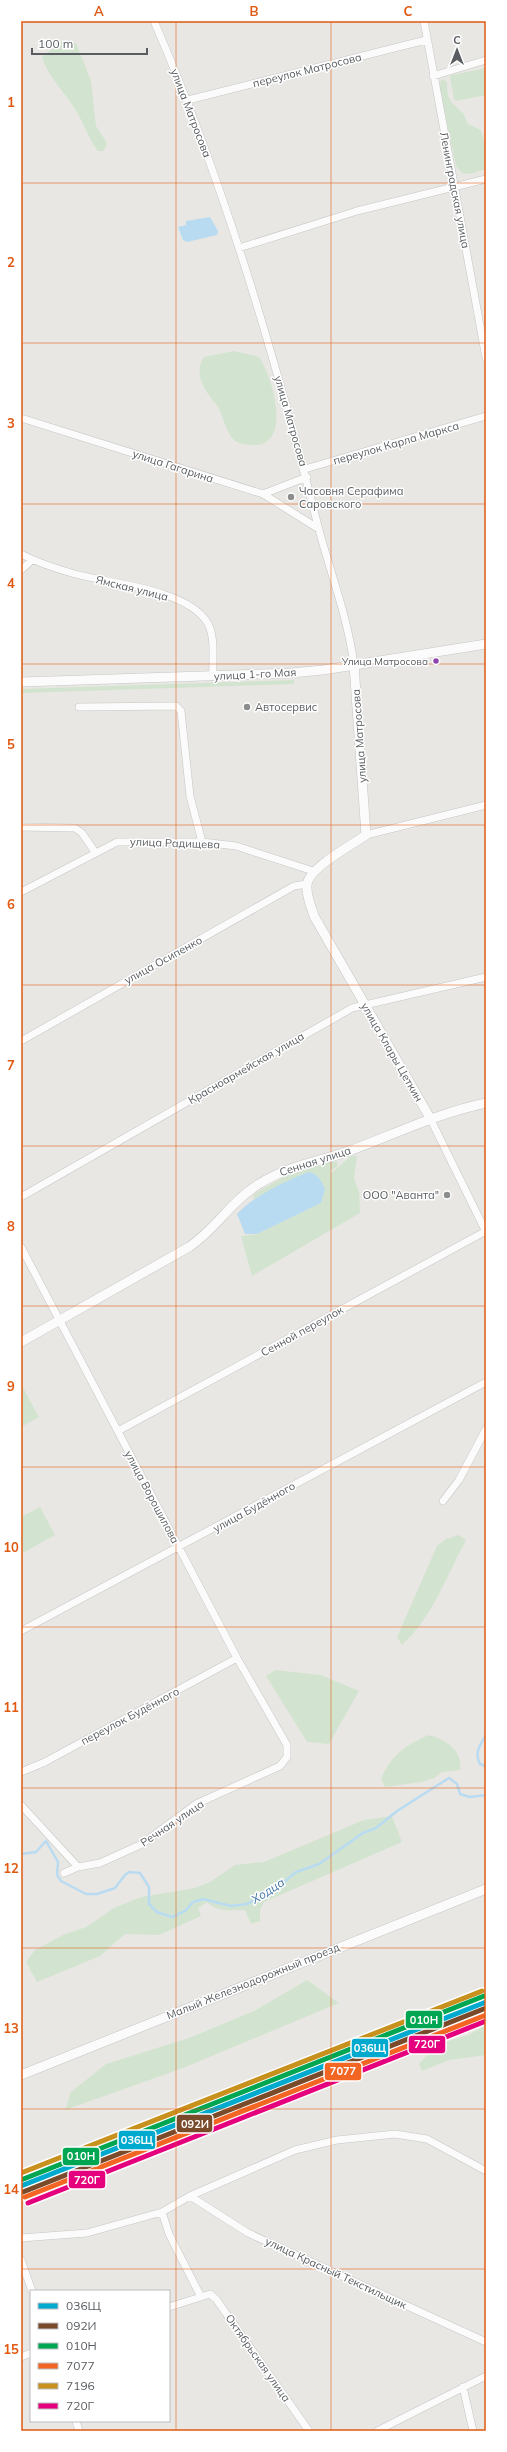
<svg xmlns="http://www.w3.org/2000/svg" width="507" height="2452" font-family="Mulish,sans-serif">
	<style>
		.green { fill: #d2e4cf }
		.water { fill: #b9dbf2 }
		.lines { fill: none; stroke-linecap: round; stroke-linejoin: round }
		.stream { stroke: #b9dbf2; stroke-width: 2.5 }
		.minor-casing { stroke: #c5c6c5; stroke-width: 8 }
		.tertiary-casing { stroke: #c5c6c5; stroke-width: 10 }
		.minor { stroke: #fcfbfb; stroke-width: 7 }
		.tertiary { stroke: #fcfbfb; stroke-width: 9 }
		.rail-1-casing { stroke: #fff; stroke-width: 8 }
		.rail-2-casing { stroke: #fff; stroke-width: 8 }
		.rail-3-casing { stroke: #fff; stroke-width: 8 }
		.rail-4-casing { stroke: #fff; stroke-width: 8 }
		.rail-5-casing { stroke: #fff; stroke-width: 8 }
		.rail-6-casing { stroke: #fff; stroke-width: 8 }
		.rail-1 { stroke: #00a9ce; stroke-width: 5 }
		.rail-2 { stroke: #7a4b2a; stroke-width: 5 }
		.rail-3 { stroke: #00a651; stroke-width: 5 }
		.rail-4 { stroke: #f26522; stroke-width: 5 }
		.rail-5 { stroke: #c8901d; stroke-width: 5 }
		.rail-6 { stroke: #e5007d; stroke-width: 5 }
		.grid { fill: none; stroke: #e15910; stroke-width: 1; stroke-opacity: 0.55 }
		.poi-dot { fill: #8b8d8e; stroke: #fff; stroke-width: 1.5 }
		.bus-dot { fill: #8e44ad; stroke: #fff; stroke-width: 1.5 }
		.labels { text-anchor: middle; stroke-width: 3; stroke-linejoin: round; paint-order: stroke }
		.bus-label { font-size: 10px; fill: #595d61; stroke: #fff; text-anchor: end }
		.street-label { font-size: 11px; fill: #595d61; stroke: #fff }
		.poi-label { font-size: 11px; fill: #595d61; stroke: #fff; text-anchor: start }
		.water-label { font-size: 12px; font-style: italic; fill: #4478a7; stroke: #fff }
		.line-badge { stroke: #fff; stroke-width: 1.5 }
		.badge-label { font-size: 11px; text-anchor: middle; font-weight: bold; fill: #fff }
		.neatline { fill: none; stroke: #e15910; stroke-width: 1.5 }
		.grid-label { font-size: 13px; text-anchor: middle; font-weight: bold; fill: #e15910 }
	</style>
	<rect width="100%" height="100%" fill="#e9e7e3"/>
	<!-- green -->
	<path class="green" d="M63 40 76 43 91 81 96 126 107 143 104 151H98C88 138 84 123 75 109 64 91 48 77 42 57Z
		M486 68V95L456 101 454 99 450 77 452 75Z
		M444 79 447 83 448 96 452 103 463 113 468 124 481 130 486 148V169L470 174 462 173 456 166 439 85 441 80Z
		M234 351 259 357C271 373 292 440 258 445 251 445 243 445 237 442 225 435 224 413 215 403 204 390 193 373 204 357Z
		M294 680V684L21 693V689Z
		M351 1156H357L354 1178 359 1192 360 1213 252 1276 241 1236 257 1234 321 1203 301 1175 254 1199 253 1195C278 1180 309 1160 338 1162L337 1167 331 1170 330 1174Z
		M21 1384 39 1417 21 1427Z
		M40 1507 55 1535 21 1554V1517Z
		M459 1535 466 1540C447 1575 432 1618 402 1645L397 1637 437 1546 446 1539Z
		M275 1670 321 1675 359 1691 329 1744 307 1742 266 1676Z
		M429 1735C446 1740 463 1750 460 1770L442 1772 434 1778 421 1782 385 1787 381 1779C390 1756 407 1744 429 1735Z
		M392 1816 402 1842 264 1902 260 1910V1921L251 1924 245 1910C232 1910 217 1913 207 1902L198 1908 201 1916 159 1935 125 1934 100 1956 37 1982 26 1962 35 1950 63 1935 86 1927 114 1908 141 1897 195 1888 210 1882 235 1865 264 1862 364 1820Z
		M307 1980 339 2003 183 2068 65 2110 71 2092 106 2064 189 2038 254 2011Z
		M486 2025V2055L449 2060 422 2071 419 2064 438 2044 469 2035Z"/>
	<!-- water -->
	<path class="water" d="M210 217 218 231 217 235 187 242 183 240 178 227 186 225V221Z
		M309 1172C318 1174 321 1180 325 1189L321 1203 257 1234H245L237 1214C252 1197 287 1180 309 1172Z"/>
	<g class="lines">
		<!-- stream -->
		<path class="stream" d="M486 1735C480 1745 474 1753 480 1764L486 1766
			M21 1854 36 1852 46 1841 58 1862 57 1875 61 1881 86 1894H97L115 1888 125 1875 129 1872 140 1873 149 1887V1904L157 1912 172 1917 185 1911 193 1902 203 1899 231 1906 247 1904 277 1888 296 1872 319 1864 363 1833 376 1828 397 1811 449 1778 457 1784 460 1794 470 1797 486 1795"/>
		<defs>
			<path id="minor" d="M154 21C225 185 275 357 319 530 331 574 348 619 354 665
				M424 21 486 358
				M433 76 486 60
				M188 100 426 40
				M239 248 357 211 486 179
				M21 418 263 494 319 529
				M305 469 486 416
				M263 494 307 477
				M21 554C38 563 57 569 75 574 112 584 186 589 207 622 216 636 212 661 213 676
				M21 570 32 560
				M79 707 176 706 181 711 190 796 202 842
				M21 827 75 828 82 833 95 852
				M366 835 486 805
				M21 892 117 842H202L236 846 313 871
				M21 1041 294 886 307 884
				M430 1118 486 1232
				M21 1197 352 1008 486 977
				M21 1247 237 1658 287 1745V1757L280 1766 196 1804 142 1844 100 1863 78 1867 64 1873
				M118 1431 486 1231
				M443 1501 459 1480 486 1429
				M21 1631 486 1382
				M21 1772 45 1762 237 1658
				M21 1805 78 1867
				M190 2196 248 2233 486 2342
				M162 2212 169 2234 201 2297
				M21 2238 87 2233 162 2212 190 2196 295 2150 337 2140 395 2134 427 2139 486 2171
				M21 2260 32 2291
				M169 2307 210 2294 216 2299 309 2431
				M21 2357 31 2353
				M463 2387 473 2431
				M76 2421 79 2431
				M377 2431 486 2376"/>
			<path id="tertiary" d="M354 665 366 835C352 845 308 868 307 885 306 896 311 906 314 916L430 1118
				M21 682 291 673 323 670 486 644
				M21 1342 189 1247C216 1229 230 1202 259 1184 287 1166 318 1162 349 1151 395 1134 438 1113 486 1103
				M21 2075 486 1889"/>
		</defs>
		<!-- minor casing -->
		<use href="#minor" class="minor-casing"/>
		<!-- tertiary casing -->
		<use href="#tertiary" class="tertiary-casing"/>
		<!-- minor -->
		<use href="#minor" class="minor"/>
		<!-- tertiary -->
		<use href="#tertiary" class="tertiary"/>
		<defs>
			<path id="rail-1" d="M21 2186 486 2002"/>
			<path id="rail-2" d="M23 2192 486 2008"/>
			<path id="rail-3" d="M21 2180 484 1996"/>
			<path id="rail-4" d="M25 2197 486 2015"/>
			<path id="rail-5" d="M21 2173 482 1991"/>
			<path id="rail-6" d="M28 2203 486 2021"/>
		</defs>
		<!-- rail-1 casing -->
		<use href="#rail-1" class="rail-1-casing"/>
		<!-- rail-2 casing -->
		<use href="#rail-2" class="rail-2-casing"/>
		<!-- rail-3 casing -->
		<use href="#rail-3" class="rail-3-casing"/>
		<!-- rail-4 casing -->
		<use href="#rail-4" class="rail-4-casing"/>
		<!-- rail-5 casing -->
		<use href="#rail-5" class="rail-5-casing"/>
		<!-- rail-6 casing -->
		<use href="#rail-6" class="rail-6-casing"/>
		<!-- rail-1 -->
		<use href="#rail-1" class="rail-1"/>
		<!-- rail-2 -->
		<use href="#rail-2" class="rail-2"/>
		<!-- rail-3 -->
		<use href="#rail-3" class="rail-3"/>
		<!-- rail-4 -->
		<use href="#rail-4" class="rail-4"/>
		<!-- rail-5 -->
		<use href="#rail-5" class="rail-5"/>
		<!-- rail-6 -->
		<use href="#rail-6" class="rail-6"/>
	</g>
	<!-- grid -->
	<path class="grid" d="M176 21V2431M331 21V2431M21 183H486M21 343H486M21 504H486M21 664H486M21 825H486M21 985H486M21 1146H486M21 1306H486M21 1467H486M21 1627H486M21 1788H486M21 1948H486M21 2109H486M21 2269H486"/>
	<!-- markers -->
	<g class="poi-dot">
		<circle cx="291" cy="497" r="4"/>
		<circle cx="247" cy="707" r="4"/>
		<circle cx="447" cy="1195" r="4"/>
	</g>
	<circle class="bus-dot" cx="436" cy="661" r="3.5"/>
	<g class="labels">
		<!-- bus labels -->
		<g class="bus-label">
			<text x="428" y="665">Улица Матросова</text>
		</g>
		<!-- street labels -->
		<g class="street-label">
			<text transform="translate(307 70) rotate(-14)" y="4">переулок Матросова</text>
			<text transform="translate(191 113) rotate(69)" y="4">улица Матросова</text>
			<text transform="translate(455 190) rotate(79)" y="4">Ленинградская улица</text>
			<text transform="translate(291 421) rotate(74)" y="4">улица Матросова</text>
			<text transform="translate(396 443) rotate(-16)" y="4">переулок Карла Маркса</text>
			<text transform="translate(173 466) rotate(18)" y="4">улица Гагарина</text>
			<text transform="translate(132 588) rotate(14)" y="4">Ямская улица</text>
			<text transform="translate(255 674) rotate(-3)" y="4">улица 1-го Мая</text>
			<text transform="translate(359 736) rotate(-94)" y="4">улица Матросова</text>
			<text transform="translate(175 843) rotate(2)" y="4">улица Радищева</text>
			<text transform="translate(163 960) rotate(-29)" y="4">улица Осипенко</text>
			<text transform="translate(392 1052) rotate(60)" y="4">улица Клары Цеткин</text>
			<text transform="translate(246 1068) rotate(-30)" y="4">Красноармейская улица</text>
			<text transform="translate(315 1161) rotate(-18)" y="4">Сенная улица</text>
			<text transform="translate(302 1331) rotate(-29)" y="4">Сенной переулок</text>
			<text transform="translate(152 1497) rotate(62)" y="4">улица Ворошилова</text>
			<text transform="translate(254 1507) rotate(-29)" y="4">улица Будённого</text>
			<text transform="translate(130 1716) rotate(-28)" y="4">переулок Будённого</text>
			<text transform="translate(172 1823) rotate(-34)" y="4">Речная улица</text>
			<text transform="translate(253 1981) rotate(-22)" y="4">Малый Железнодорожный проезд</text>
			<text transform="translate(336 2273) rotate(25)" y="4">улица Красный Текстильщик</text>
			<text transform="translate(258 2358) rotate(55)" y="4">Октябрьская улица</text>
		</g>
		<!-- poi labels -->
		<g class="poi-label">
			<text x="299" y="495">Часовня Серафима<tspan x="299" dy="13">Саровского</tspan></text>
			<text x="255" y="711">Автосервис</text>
			<text x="439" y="1199" text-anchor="end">ООО "Аванта"</text>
		</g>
		<!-- water labels -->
		<g class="water-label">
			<text transform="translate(268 1891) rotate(-33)" y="4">Ходца</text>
		</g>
	</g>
	<g class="line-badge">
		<rect x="405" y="2010" width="38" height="19" rx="4" fill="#00a651"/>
		<rect x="408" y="2035" width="38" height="19" rx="4" fill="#e5007d"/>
		<rect x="351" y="2038" width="38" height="20" rx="4" fill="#00a9ce"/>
		<rect x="324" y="2062" width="38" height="19" rx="4" fill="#f26522"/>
		<rect x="176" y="2114" width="37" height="19" rx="4" fill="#7a4b2a"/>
		<rect x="118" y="2130" width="38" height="20" rx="4" fill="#00a9ce"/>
		<rect x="62" y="2147" width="38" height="19" rx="4" fill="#00a651"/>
		<rect x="68" y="2170" width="38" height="19" rx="4" fill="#e5007d"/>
	</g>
	<g class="badge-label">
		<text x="424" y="2024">010Н</text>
		<text x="427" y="2048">720Г</text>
		<text x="370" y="2052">036Щ</text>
		<text x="343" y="2075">7077</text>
		<text x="195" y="2128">092И</text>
		<text x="137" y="2144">036Щ</text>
		<text x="81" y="2160">010Н</text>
		<text x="87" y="2184">720Г</text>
	</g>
	<!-- border -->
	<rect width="507" height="2452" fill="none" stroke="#ffffff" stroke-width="44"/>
	<!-- legend -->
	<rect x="30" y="2290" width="140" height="132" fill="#ffffff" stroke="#bdbec0"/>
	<rect x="38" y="2303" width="20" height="6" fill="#00a9ce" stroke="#bdbec0"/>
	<text x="66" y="2310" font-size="12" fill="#595d61">036Щ</text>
	<rect x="38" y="2323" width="20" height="6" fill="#7a4b2a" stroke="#bdbec0"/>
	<text x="66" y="2330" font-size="12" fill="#595d61">092И</text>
	<rect x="38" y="2343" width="20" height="6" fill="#00a651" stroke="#bdbec0"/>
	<text x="66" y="2350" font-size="12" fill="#595d61">010Н</text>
	<rect x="38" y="2363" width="20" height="6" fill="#f26522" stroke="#bdbec0"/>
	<text x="66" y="2370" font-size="12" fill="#595d61">7077</text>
	<rect x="38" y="2383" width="20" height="6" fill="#c8901d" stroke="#bdbec0"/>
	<text x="66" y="2390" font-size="12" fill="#595d61">7196</text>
	<rect x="38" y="2403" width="20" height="6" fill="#e5007d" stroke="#bdbec0"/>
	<text x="66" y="2410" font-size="12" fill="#595d61">720Г</text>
	<!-- north arrow -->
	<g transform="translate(457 50)" stroke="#ffffff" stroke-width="3" paint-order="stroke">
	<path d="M0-3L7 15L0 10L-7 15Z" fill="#595d61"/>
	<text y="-6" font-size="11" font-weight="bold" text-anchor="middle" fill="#595d61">С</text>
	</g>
	<!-- scale -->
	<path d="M32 48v6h115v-6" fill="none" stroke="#595d61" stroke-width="2"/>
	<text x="38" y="48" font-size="12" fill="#595d61" stroke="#ffffff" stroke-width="3" paint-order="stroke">100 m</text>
	<rect x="22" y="22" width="463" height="2408" class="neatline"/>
	<g class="grid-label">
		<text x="99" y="16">A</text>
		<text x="254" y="16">B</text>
		<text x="408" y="16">C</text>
		<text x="11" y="107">1</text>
		<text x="11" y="267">2</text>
		<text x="11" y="428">3</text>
		<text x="11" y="588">4</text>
		<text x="11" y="749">5</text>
		<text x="11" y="909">6</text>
		<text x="11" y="1070">7</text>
		<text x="11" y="1231">8</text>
		<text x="11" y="1391">9</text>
		<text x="11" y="1552">10</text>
		<text x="11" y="1712">11</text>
		<text x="11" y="1873">12</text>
		<text x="11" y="2033">13</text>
		<text x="11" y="2194">14</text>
		<text x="11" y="2354">15</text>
	</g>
</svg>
